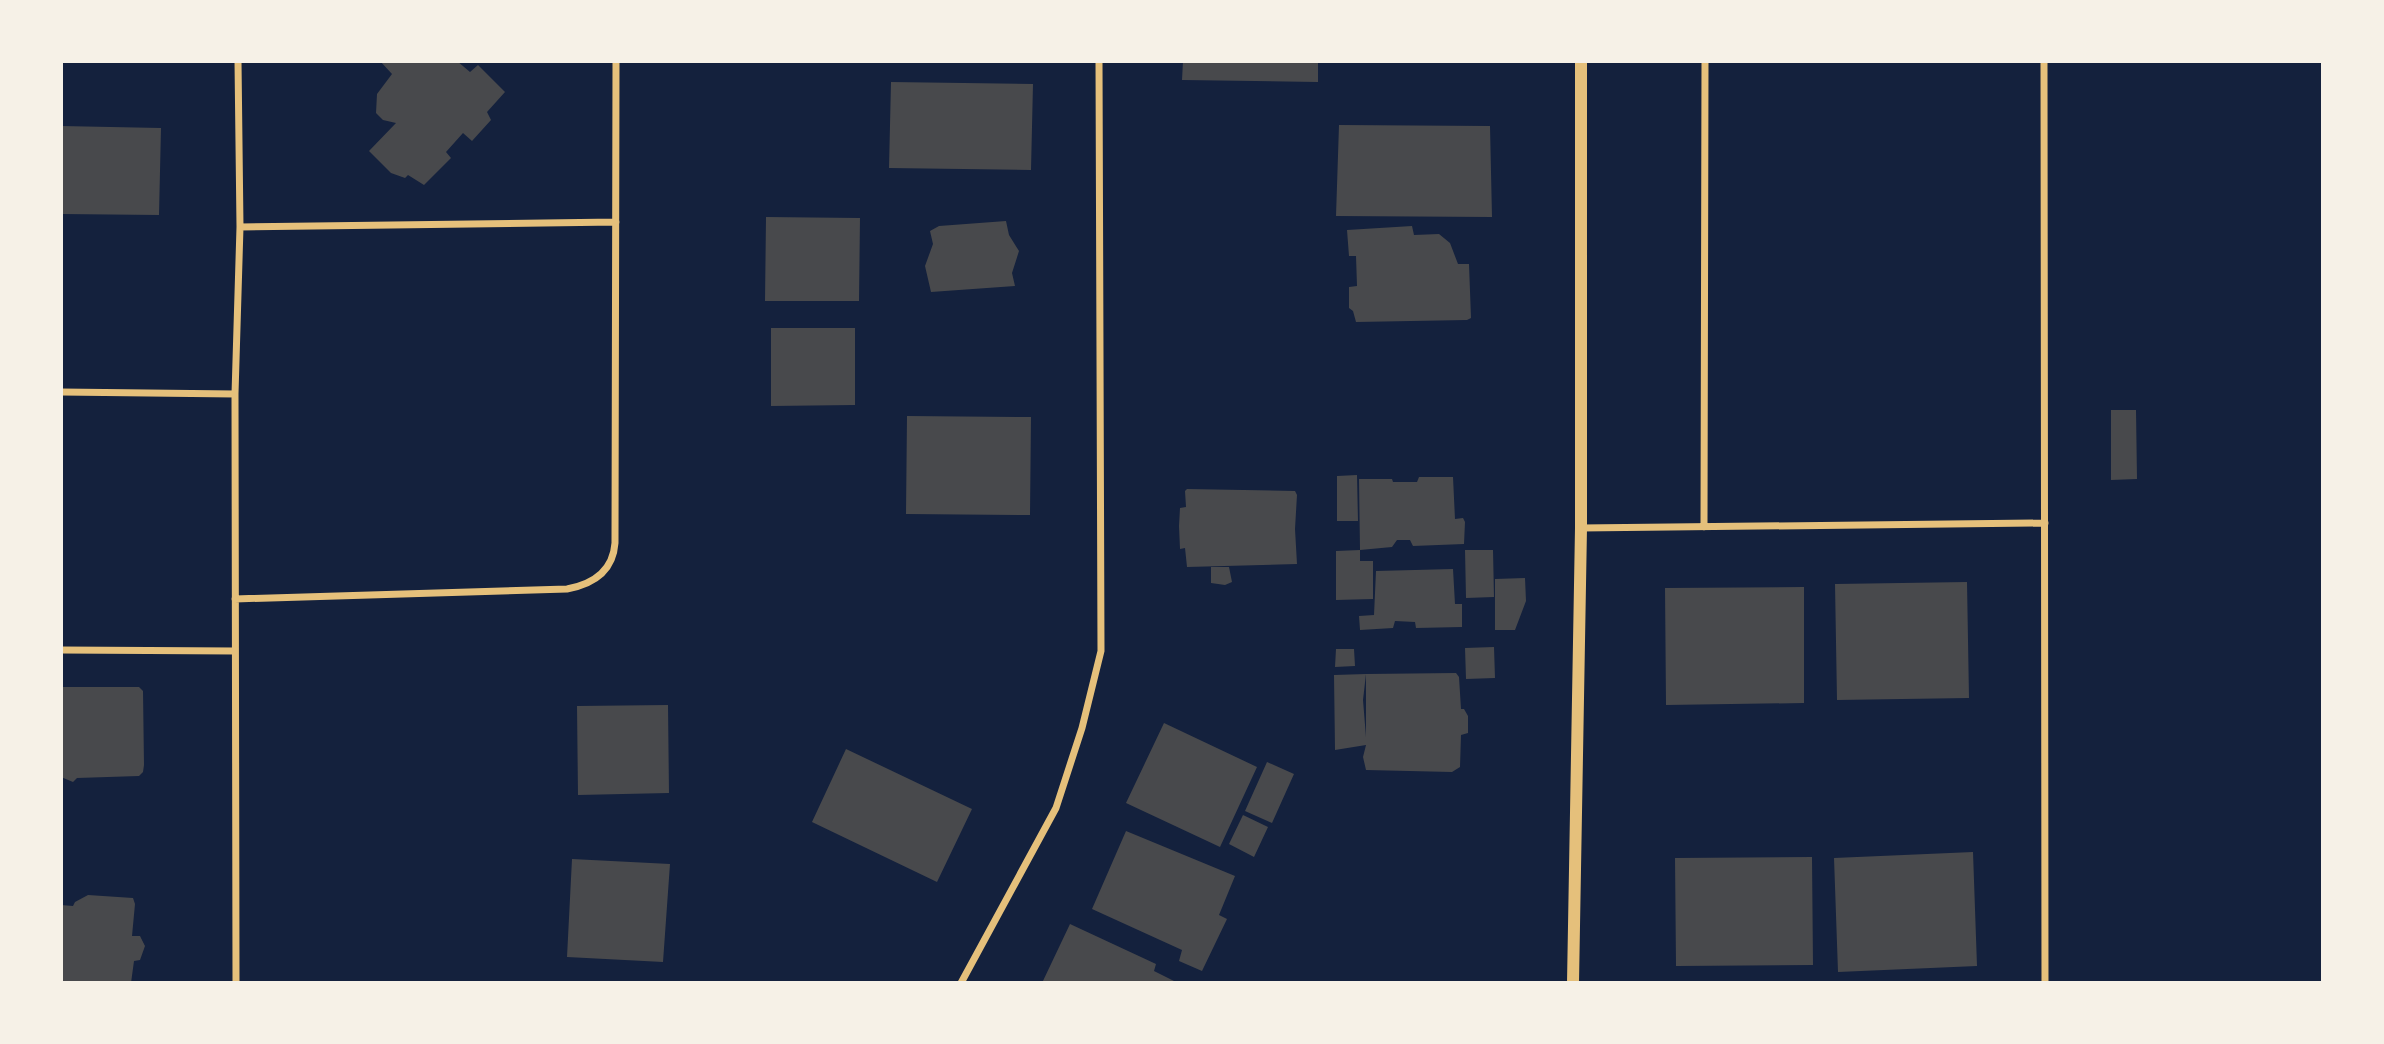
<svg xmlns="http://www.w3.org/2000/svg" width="2384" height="1044" font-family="Jost,sans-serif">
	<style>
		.building { fill: #48494c }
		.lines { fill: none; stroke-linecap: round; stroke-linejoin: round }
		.minor { stroke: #e5c07b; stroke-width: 7 }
		.tertiary { stroke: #e5c07b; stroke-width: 12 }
	</style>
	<rect width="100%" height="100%" fill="#14213d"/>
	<!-- building -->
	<path class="building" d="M380 61H457L470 72 478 65 505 92 487 112 491 120 472 141 463 133 446 152 451 158 424 185 408 175 405 178 391 173 369 151 396 123 383 120 376 113 377 94 392 74Z
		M1183 61H1318V82L1182 80Z
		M891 82 1033 84 1031 170 889 168Z
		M1339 125 1490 126 1492 217 1336 216Z
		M61 126 161 128 159 215 61 214Z
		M766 217 860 218 859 301H765Z
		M1006 221 1009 235 1019 251 1012 273 1015 286 931 292 925 266 933 244 930 231 939 226Z
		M1412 226 1414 235 1439 234 1450 243 1458 264H1469L1471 318 1467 320 1356 322 1353 311 1349 308V287L1357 286 1356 256H1349L1347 230Z
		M771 328H855V405L771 406Z
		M2111 410H2136L2137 479 2111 480Z
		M907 416 1031 417 1030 515 906 514Z
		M1357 475 1358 521H1337V476Z
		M1419 477H1453L1455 519 1463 518 1465 522 1464 544 1413 546 1410 540H1397L1392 547 1360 550V561H1373V599L1336 600V551L1360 550 1359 479H1392L1393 482H1417Z
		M1187 489 1295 491 1297 495 1295 529 1297 564 1187 567 1185 548 1180 549 1179 526 1180 508 1186 507 1185 491Z
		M1465 550H1493L1494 597 1466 598Z
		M1211 567H1229L1232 582 1225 585 1211 583Z
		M1453 569 1455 604H1462V627L1416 628 1415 622 1395 621 1393 628 1360 630 1359 616 1374 615 1376 571Z
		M1525 578 1526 601 1515 630H1495V579Z
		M1967 582 1969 698 1837 700 1835 584Z
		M1804 587V703L1666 705 1665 588Z
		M1494 647 1495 678 1466 679 1465 648Z
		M1336 649H1354L1355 666 1335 667Z
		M1456 673 1459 677 1461 709H1464L1468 716V733L1461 735 1460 767 1452 772 1366 770 1363 757 1366 745 1335 750 1334 675 1366 674 1363 700 1366 737V674Z
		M61 687H139L143 691 144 765 143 772 139 776 77 778 73 782 61 777Z
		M668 705 669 793 578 795 577 706Z
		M1164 723 1257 767 1220 847 1126 803Z
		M846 749 972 809 937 882 812 822Z
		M1267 762 1294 774 1272 823 1245 811Z
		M1243 815 1268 827 1254 857 1229 844Z
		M1126 831 1235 876 1219 915 1227 919 1202 971 1179 961 1182 950 1092 909Z
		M1973 852 1977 966 1838 972 1834 858Z
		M1812 857 1813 965 1676 966 1675 858Z
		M572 859 670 864 663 962 567 957Z
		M88 895 133 898 135 904 132 936H140L145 946 140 960 134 961 131 983H61V905L73 906 75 902Z
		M1070 924 1156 964 1154 971 1178 983H1042Z"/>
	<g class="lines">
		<!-- minor -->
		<path class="minor" d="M2044 61 2045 983
			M240 227 616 222
			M61 392 235 394
			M1704 527 1705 61
			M1581 528 2045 523
			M235 599 567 589C594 584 613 571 615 543L616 61
			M61 650 235 651
			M236 983 235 394 240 227 238 61
			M961 983 1056 808 1082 728 1101 651 1099 61"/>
		<!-- tertiary -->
		<path class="tertiary" d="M1573 983 1581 528V61"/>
	</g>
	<!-- border -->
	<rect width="2384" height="1044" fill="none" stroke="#f6f1e7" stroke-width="126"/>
</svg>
